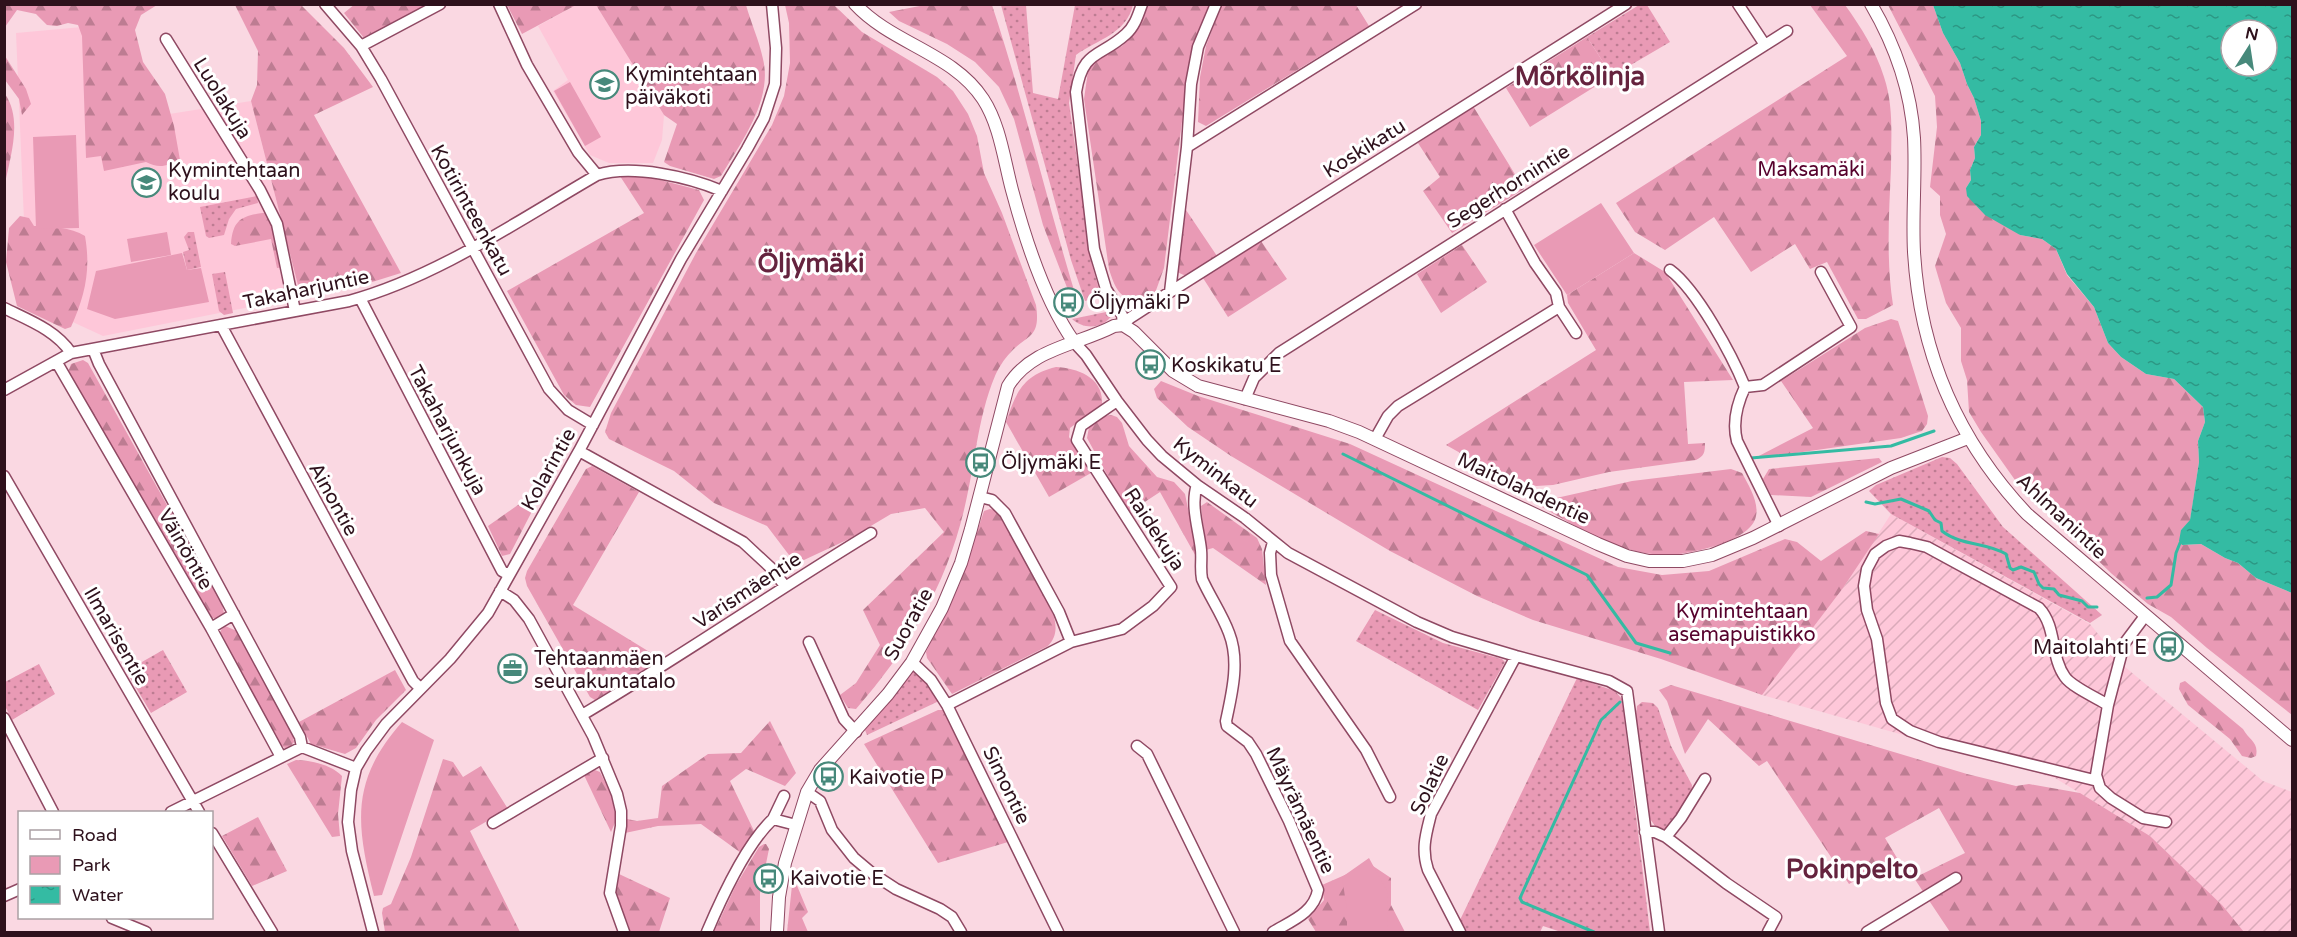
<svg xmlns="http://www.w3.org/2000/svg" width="2297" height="937" font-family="'Varela Round',sans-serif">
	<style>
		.built { fill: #fec7d9 }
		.industrial { fill: url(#industrial-furrows) }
		.grass { fill: url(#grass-dots) }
		.forest { fill: url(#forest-firs) }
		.park { fill: #e99ab5 }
		.water { fill: url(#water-ripples); fill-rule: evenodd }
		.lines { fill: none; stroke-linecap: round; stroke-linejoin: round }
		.stream { stroke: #34bba3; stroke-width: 3 }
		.minor-casing { stroke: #8f4963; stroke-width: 13 }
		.tertiary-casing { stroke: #8f4963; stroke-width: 14 }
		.minor { stroke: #fff; stroke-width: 10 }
		.tertiary { stroke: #fff; stroke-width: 12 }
		.labels { text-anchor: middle; stroke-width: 6; stroke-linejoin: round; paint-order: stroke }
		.poi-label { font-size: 20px; fill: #2e111c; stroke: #fff; text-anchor: start }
		.street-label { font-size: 20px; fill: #2e111c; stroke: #fff }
		.park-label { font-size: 20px; fill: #56012c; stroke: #fff }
		.district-label { font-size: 26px; font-weight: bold; fill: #65233e; stroke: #fff }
	</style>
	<defs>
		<pattern id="industrial-furrows" width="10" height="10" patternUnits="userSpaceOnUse" patternTransform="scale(1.5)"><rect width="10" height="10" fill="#fec7d9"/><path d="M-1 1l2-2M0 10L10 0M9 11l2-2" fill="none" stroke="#daaaba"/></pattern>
		<pattern id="grass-dots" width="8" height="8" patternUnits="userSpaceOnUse" patternTransform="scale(1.5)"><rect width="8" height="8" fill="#e99ab5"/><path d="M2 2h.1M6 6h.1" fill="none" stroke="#bd7c92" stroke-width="1.8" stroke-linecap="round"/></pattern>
		<pattern id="forest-firs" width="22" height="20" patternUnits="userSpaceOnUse" patternTransform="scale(1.5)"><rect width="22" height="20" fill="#e99ab5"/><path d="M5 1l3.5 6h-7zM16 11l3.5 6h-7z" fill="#bd7c92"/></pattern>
		<pattern id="water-ripples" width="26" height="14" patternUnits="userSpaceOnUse" patternTransform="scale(1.5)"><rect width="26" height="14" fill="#34bba3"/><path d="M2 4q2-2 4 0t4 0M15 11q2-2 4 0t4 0" fill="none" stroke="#2c9784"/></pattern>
	</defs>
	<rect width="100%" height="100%" fill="#fad8e2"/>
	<!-- built -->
	<path class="built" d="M576 5H596L664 115 662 140 653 163H609L590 155 553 91 568 80 538 26Z
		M115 24 138 119 251 101 301 297 103 336 23 299 25 244 16 33Z"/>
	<!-- industrial -->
	<path class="industrial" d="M1891 514 2090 624 2125 667 2263 781 2292 792V932H2244L2222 905 2150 836 2055 778 1762 695 1843 588Z"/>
	<!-- grass -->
	<path class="grass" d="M1001 5H1026L1033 93 1058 99 1075 5H1133C1126 34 1098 39 1076 55L1069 103 1092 265 1101 296 1085 301 1071 260Z
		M1639 5H1647L1670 42 1612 76 1587 37Z
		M257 196 258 203 236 209 229 219 224 235 209 238 206 236 200 207Z
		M188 232H194L201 267 187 270 183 252 189 250 184 237Z
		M225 272 233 313 224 315 219 311 212 274Z
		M1111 311 1112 315C1103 329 1084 330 1072 319Z
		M1942 457 1950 458 1957 464 2003 527 2102 615 2090 623 1891 514 1869 491 1876 485Z
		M1375 610 1443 643 1502 659 1505 662 1478 710 1356 641Z
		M163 650 187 692 151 713 126 671Z
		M39 664 55 694 12 720 5 706V682Z
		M915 670 919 671 939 701 867 735 865 730 911 671Z
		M1577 678 1615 691 1622 699 1650 932H1561L1543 926 1540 932H1466L1460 920Z
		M1642 702 1653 703 1658 708 1671 746 1692 785C1692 799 1676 821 1665 829L1656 827 1647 815 1636 715 1637 706Z"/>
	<!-- forest -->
	<path class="forest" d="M5 4 157 5 141 15 135 30 143 62 165 94 174 126 180 160C167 166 159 169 146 162L104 171 101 156 86 158 82 36 78 25 68 23 57 26 47 25 36 14 17 10 5 27Z
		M355 4H426V5L364 38 344 13Z
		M930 4 992 5C1024 102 1047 202 1077 300L1071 298 1043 225 1014 119 999 87 975 62 947 44 899 21 889 12Z
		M1222 4 1356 5 1369 26 1206 126 1198 122 1200 77 1206 46Z
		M235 5H301L344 48 373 87 314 115 401 273 369 283 301 297 251 101 257 85 258 51Z
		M507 5H576L522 34Z
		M596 5H746C751 23 759 40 763 59 773 100 741 142 721 176L714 179 670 166 664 162 677 124 664 115Z
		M785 5H834L862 32 937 77 953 91 968 114 977 136 984 173 1002 213 1036 305C1041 339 1027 334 1010 353 1004 359 998 369 995 376 977 419 975 466 964 510 946 586 907 651 856 709L848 708 840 695 856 683 880 645 863 610 944 532 925 508 891 514 849 539 804 560 789 555 767 526 714 503 674 471 609 439 605 432 611 413 696 253 772 125 784 96 790 63 789 23Z
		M1146 5H1209L1190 56 1164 268 1154 296C1125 305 1117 296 1109 269L1084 99 1088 71 1096 60 1122 46 1138 29Z
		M1810 5H1845C1861 27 1876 51 1884 77 1894 107 1891 137 1891 168 1889 214 1886 260 1893 305L1866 319H1858L1827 262 1810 269 1795 244 1751 272 1714 217 1665 250 1635 232 1616 203 1847 56Z
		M1888 5H1933L1943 33 1960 63 1967 84 1974 98 1981 121V135L1974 147 1975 158 1970 170 1971 180 1966 188 2020 235 2042 239 2056 249 2067 275 2094 307 2108 343 2121 357 2146 374 2174 379 2203 407 2205 422 2198 441 2199 462 2190 521 2181 530 2182 545 2201 544 2225 558 2238 563 2256 578 2292 593V715L2207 648 2171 617 2148 604 2112 574 2015 480 1981 432 1969 412 1967 380 1961 361V328L1946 303 1935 266 1946 234 1940 215V196L1930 187 1937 127 1935 96Z
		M1587 37 1612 76 1530 127 1506 88Z
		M5 56 26 89 31 104 22 115 19 99 5 80Z
		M5 94C23 120 10 157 5 184Z
		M1473 106 1524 189 1452 233 1423 191 1440 177 1418 143Z
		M629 172 699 190 704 200 590 407 576 405 564 395 507 291 644 213 618 173Z
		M1186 210 1217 256 1186 276 1177 272Z
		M268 212 276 231 284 267 277 268 271 239 235 246 231 244C233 217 244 216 268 212Z
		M20 216 29 218 34 226C50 226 71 227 85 236 91 270 85 296 71 327L65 329 17 306 6 262 9 228Z
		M1261 241 1287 279 1228 317 1203 278Z
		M1462 245 1487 282 1441 313 1417 274Z
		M1634 253 1665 272 1733 380 1684 382 1688 444 1705 443C1705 453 1704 456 1696 460L1609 472 1553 485 1536 486 1496 473 1446 445 1596 350 1568 303 1567 295Z
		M1891 319 1898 321 1928 416 1927 424 1922 431 1901 438 1753 459 1813 428 1781 381 1865 328Z
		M83 360 88 363 222 604 224 613 219 618H212L206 615 68 372 71 364Z
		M1056 367C1078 368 1104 378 1102 404L1070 428 1069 437 1091 473 1049 497 1006 422C1016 392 1023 375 1056 367Z
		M1161 381 1198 396 1350 444 1618 567 1662 575 1709 571 1785 539 1797 542 1821 561 1866 531 1879 534 1843 588 1762 695 1661 659 1533 620 1477 596 1390 551 1231 456 1188 427 1157 398 1154 389Z
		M1111 415 1117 417 1122 423 1129 446 1157 477 1174 482 1185 494 1199 562 1160 492 1128 513 1087 438 1089 427 1105 416Z
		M1879 458 1882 462 1811 497 1771 495 1763 479 1769 469Z
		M592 466 639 492 573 605 661 659 595 700 590 697 527 586 525 578 527 571 586 469Z
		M1731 469 1742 473C1749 486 1759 502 1756 516 1752 541 1691 554 1669 555 1655 555 1641 553 1628 549 1597 540 1570 523 1542 507L1543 501 1632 481Z
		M545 486 510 554 502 556 488 526Z
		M1207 502 1257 538 1262 549 1266 585 1213 548 1206 550 1201 506Z
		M990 509 995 510 1005 520 1053 614C1057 626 1057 637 1048 646L952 694 927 658 926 652 960 583 984 511Z
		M225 626 237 631 293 736 294 742 290 747 285 748 278 743 220 636 221 630Z
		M395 670 406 690 376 720 356 748 345 754 311 744 299 722Z
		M2185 681 2243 729C2249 740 2259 742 2256 756L2251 758 2242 756 2230 739 2188 705 2179 689 2180 683Z
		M1671 685 1967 774 2016 786 2029 784 2080 793 2150 836 2222 905 2244 932H1950L1914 878 1965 853 1939 808 1885 838 1897 858 1849 884 1767 761 1759 766 1708 719 1685 754 1667 701 1659 690Z
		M938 710H945L1008 842 938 863 864 744Z
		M770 721 796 773 785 786 746 769 730 781 755 833 741 853 701 824 658 826 625 833 627 819 637 821 658 818 662 786 708 754 741 753Z
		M443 759 453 762 463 777 481 766 508 809 470 831 520 932H385L382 913 383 908 391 904 411 857Z
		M296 760C310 760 332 765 342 776L338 814 340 836 332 837 287 764Z
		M595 770 600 772 610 792 617 818 611 832 584 775Z
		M258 817 287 871 252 886 222 836Z
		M764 844H766L769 849 760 893V932H714L736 885 759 847Z
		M1370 864 1391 878V905L1405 932H1316L1308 919 1324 900 1322 885Z
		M619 874 670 898 659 932H630C628 918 618 908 616 894 616 887 618 880 619 874Z
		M793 876 808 912 802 918 808 932H787Z"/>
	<!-- park -->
	<path class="park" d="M570 82 601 137 585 146 554 91Z
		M76 135 79 228 36 229 33 137Z
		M1601 203 1634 253 1567 295 1534 245Z
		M167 232 171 255 131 262 127 239Z
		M182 253 187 270 201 268 209 302 115 319 87 309 96 271Z
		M402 722 434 740 382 895 374 896C356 824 350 781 402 722Z
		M1369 858 1387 891 1388 932H1347V910L1342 877Z"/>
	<!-- water -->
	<path class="water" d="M1933 5H2292V593L2256 578 2238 563 2225 558 2201 544 2182 545 2179 541 2181 530 2190 520 2199 462 2198 441 2205 422 2203 407 2174 379 2146 374 2121 357 2108 343 2094 307 2067 274 2056 249 2042 239 2020 235 1985 215 1967 196 1966 188 1971 180 1970 170 1975 158 1974 147 1981 135V121L1974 98 1967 84 1960 63 1943 33ZM2231 30H2267V66H2231Z"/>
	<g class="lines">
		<!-- stream -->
		<path class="stream" d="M1343 454 1587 575 1636 643 1670 653
			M1751 458 1891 446 1934 431
			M1866 502 1875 504 1901 499 1929 511 1935 520 1941 523 1942 531C1961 546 1986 542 2006 554L2010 568 2013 570 2021 567 2034 572 2039 584 2043 588 2054 589 2059 595 2082 601 2088 607H2097
			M2147 598 2157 597 2171 585 2176 553 2180 543
			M1594 932 1522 902 1520 898 1601 720 1620 702"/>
		<defs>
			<path id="minor" d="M325 4 361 46 381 79 549 389 568 410 593 425
				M499 4 527 65 578 152 597 175
				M166 39 260 190 277 224 295 311
				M1765 45 1787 31
				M361 46 440 4
				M1187 147 1416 4
				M1505 209 1535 263 1556 293 1559 307 1576 333
				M1670 270C1697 290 1732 355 1745 387 1737 404 1732 422 1737 441L1779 526
				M1170 292 1187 147 1191 84 1198 47 1216 4
				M360 298 502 571 509 575
				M4 308C28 320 56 330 71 353
				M221 325 413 681 420 688
				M1123 325 1130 318 1170 292 1626 4
				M1123 325 1122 315 1106 289 1094 249 1076 92C1083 49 1100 58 1126 34 1135 26 1138 15 1142 4
				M1074 342 1086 355 1117 401 1147 440 1162 456 1197 485 1245 518 1288 553 1417 622 1452 637 1516 656 1609 681 1627 691 1659 932
				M93 349 99 364 300 737 302 747
				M56 361 211 628 281 757
				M1745 387 1763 385 1851 327 1821 272
				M4 390 71 353 349 301C437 277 519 220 597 175 632 164 689 177 722 191
				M1245 399 1254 378 1279 353 1765 45 1738 4
				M1375 439 1388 416 1398 406 1559 307
				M579 451 743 542 771 568 785 586
				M4 476 199 812
				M1197 485C1190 505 1199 530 1201 550 1202 560 1200 569 1202 579 1210 597 1222 614 1229 633 1240 661 1232 693 1226 721L1227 726 1248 742 1256 754 1289 821 1318 890C1314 913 1291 921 1273 932
				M980 497 992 500 1005 513 1059 612 1071 642
				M1273 542 1270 553 1271 575 1290 641 1366 750 1390 797
				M500 591 514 600 529 619 593 736 617 794 621 811V826L610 893 624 932
				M2145 616 2124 644 2108 705 2096 775 2100 788 2111 798 2143 818 2166 822
				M211 628 234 614
				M809 642 844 719 856 732
				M912 662 931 680 947 705 1058 932
				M947 705 1071 642 1122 629 1153 606 1171 587 1077 440 1081 426 1117 401
				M582 715C680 657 774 592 871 533
				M4 718 53 812
				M1137 746 1147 754 1234 932
				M2098 781 1939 742 1910 731 1892 719 1886 703 1877 639 1867 610 1864 586 1867 569 1875 554 1886 546 1899 541 1910 543 1927 547 2039 608C2057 627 2050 656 2065 677 2072 687 2097 698 2108 705
				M807 792 820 801 832 830 854 858 873 874 896 889 940 909 952 917 961 932
				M171 812 302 747 356 768
				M773 819 784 796
				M493 823 603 758
				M1645 832H1655L1666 837 1726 883 1776 917 1768 932
				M212 833 272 932
				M1666 837 1681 818 1705 779
				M4 896 20 889
				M112 918 146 932
				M373 932 352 851 348 822 351 790 356 768 366 751 386 724 450 659 488 613 579 451 681 259 747 149 764 118 775 84 776 48 772 4
				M707 932C721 899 747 843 773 819L796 825
				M1460 932 1428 870C1421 849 1426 834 1431 814L1516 656
				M1867 932 1956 878"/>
			<path id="tertiary" d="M855 4C892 44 953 53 983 99 1000 125 1004 160 1012 190 1025 239 1045 301 1074 342
				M1871 4C1895 45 1911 90 1914 138 1916 176 1912 214 1914 252 1920 354 1957 440 2027 514L2292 740
				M777 932 779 897 785 863 807 792 820 770 888 694 912 662 942 608 961 563 971 529 1008 386C1031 348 1078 345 1114 326L1123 325 1134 332 1173 371 1198 386 1329 421 1359 432 1598 544 1627 556 1649 561H1683L1712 555 1753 538 1891 468 1968 438"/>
		</defs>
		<!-- minor casing -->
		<use href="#minor" class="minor-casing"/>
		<!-- tertiary casing -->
		<use href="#tertiary" class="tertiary-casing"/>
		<!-- minor -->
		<use href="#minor" class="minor"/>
		<!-- tertiary -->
		<use href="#tertiary" class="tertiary"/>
	</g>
	<!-- icons -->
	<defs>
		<symbol id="school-ring" viewBox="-11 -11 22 22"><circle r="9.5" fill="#fff" stroke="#47897b" stroke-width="1.5"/><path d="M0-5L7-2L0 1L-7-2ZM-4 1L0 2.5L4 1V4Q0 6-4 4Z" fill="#47897b"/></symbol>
		<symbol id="bus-ring" viewBox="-11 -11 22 22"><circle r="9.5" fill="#fff" stroke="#47897b" stroke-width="1.5"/><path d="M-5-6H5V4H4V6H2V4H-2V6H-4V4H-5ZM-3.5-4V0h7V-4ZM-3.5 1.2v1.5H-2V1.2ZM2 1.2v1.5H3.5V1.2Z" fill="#47897b"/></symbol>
		<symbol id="office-ring" viewBox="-11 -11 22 22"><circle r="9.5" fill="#fff" stroke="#47897b" stroke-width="1.5"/><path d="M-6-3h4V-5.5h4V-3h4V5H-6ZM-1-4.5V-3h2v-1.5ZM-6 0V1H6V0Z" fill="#47897b"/></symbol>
	</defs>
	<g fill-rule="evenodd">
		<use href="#school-ring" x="588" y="68" width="33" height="33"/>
		<use href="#school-ring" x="130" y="166" width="33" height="33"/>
		<use href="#bus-ring" x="1052" y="286" width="33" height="33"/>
		<use href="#bus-ring" x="1134" y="348" width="33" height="33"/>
		<use href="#bus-ring" x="964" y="446" width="33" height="33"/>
		<use href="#bus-ring" x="2152" y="630" width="33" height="33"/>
		<use href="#office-ring" x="496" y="652" width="33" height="33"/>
		<use href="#bus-ring" x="812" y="760" width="33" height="33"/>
		<use href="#bus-ring" x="752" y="862" width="33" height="33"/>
	</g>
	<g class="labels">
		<!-- poi labels -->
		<g class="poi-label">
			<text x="625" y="81">Kymintehtaan<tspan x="625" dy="23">päiväkoti</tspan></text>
			<text x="168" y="177">Kymintehtaan<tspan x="168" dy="23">koulu</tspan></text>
			<text x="1089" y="309">Öljymäki P</text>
			<text x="1171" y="372">Koskikatu E</text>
			<text x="1001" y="469">Öljymäki E</text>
			<text x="2147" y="654" text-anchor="end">Maitolahti E</text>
			<text x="534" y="665">Tehtaanmäen<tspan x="534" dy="23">seurakuntatalo</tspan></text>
			<text x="849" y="784">Kaivotie P</text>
			<text x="790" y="885">Kaivotie E</text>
		</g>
		<!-- street labels -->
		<g class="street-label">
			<text transform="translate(223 98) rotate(58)" y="7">Luolakuja</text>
			<text transform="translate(1364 148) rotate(-32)" y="7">Koskikatu</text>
			<text transform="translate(1508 186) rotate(-32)" y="7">Segerhornintie</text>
			<text transform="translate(472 210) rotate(61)" y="7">Kotirinteenkatu</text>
			<text transform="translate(306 289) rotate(-12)" y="7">Takaharjuntie</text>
			<text transform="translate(448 430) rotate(62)" y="7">Takaharjunkuja</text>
			<text transform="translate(548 469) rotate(-61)" y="7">Kolarintie</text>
			<text transform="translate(1216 472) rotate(38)" y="7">Kyminkatu</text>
			<text transform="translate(1524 488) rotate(25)" y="7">Maitolahdentie</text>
			<text transform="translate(334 499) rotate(61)" y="7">Ainontie</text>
			<text transform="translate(2062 516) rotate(43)" y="7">Ahlmanintie</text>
			<text transform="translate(1155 529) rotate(57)" y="7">Raidekuja</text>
			<text transform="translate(186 549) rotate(60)" y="7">Väinöntie</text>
			<text transform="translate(747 590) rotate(-33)" y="7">Varismäentie</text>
			<text transform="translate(908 624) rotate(-61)" y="7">Suoratie</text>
			<text transform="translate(117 636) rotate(60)" y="7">Ilmarisentie</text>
			<text transform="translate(1429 784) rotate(-65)" y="7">Solatie</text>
			<text transform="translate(1007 785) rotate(64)" y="7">Simontie</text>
			<text transform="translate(1301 810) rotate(65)" y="7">Mäyrämäentie</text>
		</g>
		<!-- park labels -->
		<g class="park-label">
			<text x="1811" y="176">Maksamäki</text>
			<text x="1742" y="618">Kymintehtaan<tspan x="1742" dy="23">asemapuistikko</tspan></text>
		</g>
		<!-- district labels -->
		<g class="district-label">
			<text x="1580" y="85">Mörkölinja</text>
			<text x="811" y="272">Öljymäki</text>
			<text x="1852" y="878">Pokinpelto</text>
		</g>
	</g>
	<!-- border -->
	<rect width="2297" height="937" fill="none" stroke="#2e111c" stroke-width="12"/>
	<!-- legend -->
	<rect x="18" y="811" width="195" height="108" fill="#ffffff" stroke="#aba0a4" stroke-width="1.5"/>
	<rect x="30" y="830" width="30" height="9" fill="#ffffff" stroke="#aba0a4" stroke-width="1.5"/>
	<text x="72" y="841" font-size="18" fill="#2e111c">Road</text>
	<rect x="30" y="856" width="30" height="18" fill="#e99ab5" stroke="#aba0a4" stroke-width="1.5"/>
	<text x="72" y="871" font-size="18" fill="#2e111c">Park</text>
	<rect x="30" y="886" width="30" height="18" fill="url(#water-ripples)" stroke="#aba0a4" stroke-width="1.5"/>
	<text x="72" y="901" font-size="18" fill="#2e111c">Water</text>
	<!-- north arrow -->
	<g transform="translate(2249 48) rotate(12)"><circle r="28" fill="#ffffff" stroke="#aba0a4" stroke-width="1.5"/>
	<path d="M0-4.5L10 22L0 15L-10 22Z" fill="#47897b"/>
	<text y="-9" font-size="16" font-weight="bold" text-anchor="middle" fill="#2e111c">N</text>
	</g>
</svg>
